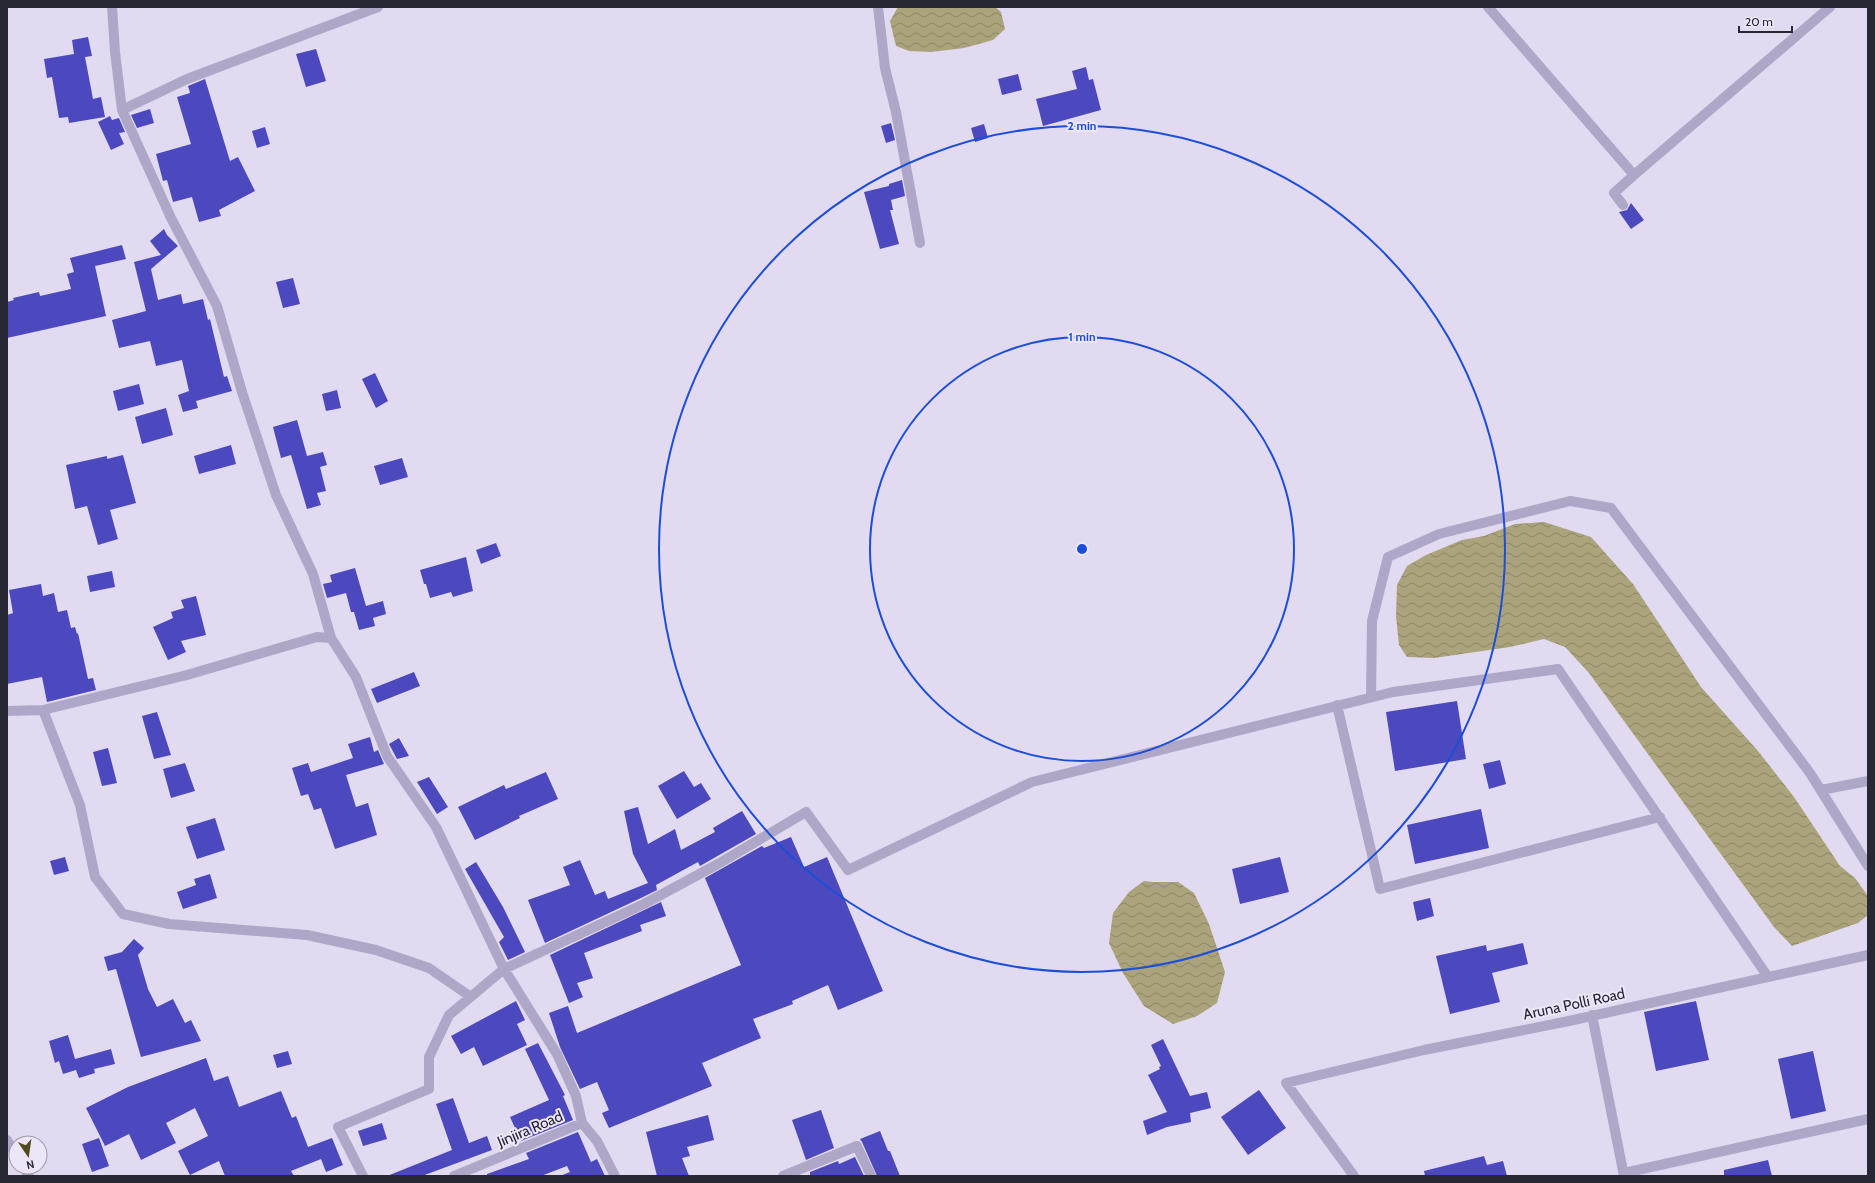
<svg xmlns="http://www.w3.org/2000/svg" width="1875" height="1183" font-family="Cabin,sans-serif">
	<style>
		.water { fill: url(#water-waves) }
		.building { fill: #4c49be }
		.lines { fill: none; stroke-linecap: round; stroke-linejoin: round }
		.minor { stroke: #afa7c7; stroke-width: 10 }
		.ring { fill: none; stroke: #1d4ed8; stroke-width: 2 }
		.labels { text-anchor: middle; stroke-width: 4; stroke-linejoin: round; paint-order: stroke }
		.street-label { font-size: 15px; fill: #282734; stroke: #ece6f8 }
		.centre { fill: #1d4ed8; stroke: #ece6f8; stroke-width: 2 }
		.ring-label { font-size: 12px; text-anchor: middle; font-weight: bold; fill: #1d4ed8; stroke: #ece6f8; stroke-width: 4; stroke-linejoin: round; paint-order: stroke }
	</style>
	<defs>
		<pattern id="water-waves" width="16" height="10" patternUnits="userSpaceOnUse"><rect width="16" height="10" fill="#aba37b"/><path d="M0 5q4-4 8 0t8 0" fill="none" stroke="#8b8566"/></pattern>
	</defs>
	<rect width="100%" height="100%" fill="#e1daf0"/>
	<!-- water -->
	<path class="water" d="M898 7H995L1001 12 1005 29 993 40 964 48 931 52 909 51 896 46 890 21Z
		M1544 522 1591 537 1633 584 1701 687 1758 751 1794 797 1840 866 1855 878 1868 896V915L1858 923 1792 946 1774 927 1589 673 1565 647 1544 639 1510 647 1434 658 1407 657 1399 645 1396 616 1397 585 1407 566 1426 555 1462 540 1484 536 1515 524Z
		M1144 881 1153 882H1178L1194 893 1209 924 1225 972 1217 1003 1197 1016 1173 1024 1144 1006 1123 973 1109 943 1113 913 1129 892Z"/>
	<!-- building -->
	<path class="building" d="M88 37 92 56 85 57 93 99 101 97 105 117 69 123 68 117 59 118 52 77 47 78 44 59 74 54 72 40Z
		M316 49 326 81 306 87 296 54Z
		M1086 67 1089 80 1093 79 1101 110 1043 126 1036 99 1077 89 1072 71Z
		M1018 74 1022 90 1002 95 998 79Z
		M205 79 230 161 238 157 255 191 219 210 221 216 199 222 192 197 173 202 167 180 163 181 156 154 191 144 177 97 190 93 188 86Z
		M150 109 154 123 137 128 131 115Z
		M110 116 112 120 119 118 125 132 119 133 124 144 111 150 98 122Z
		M891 123 895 140 886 143 881 126Z
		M984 124 988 138 975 142 971 128Z
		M265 127 270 144 257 148 252 131Z
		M902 180 905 196 891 200 893 210H890L899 244 880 249 864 192 889 186V184Z
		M1631 203 1644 220 1631 229 1619 212 1627 210Z
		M164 229 167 235 178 246 151 269 158 300 181 294 183 304 203 299 208 320 210 319 224 377 227 376 232 391 196 401 198 408 183 412 178 395 189 391 182 360 156 366 150 341 119 348 112 320 146 311 134 262 161 255 150 241Z
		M122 245 126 259 95 266 106 316 7 338V302L14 300 13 298 39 292 40 296 71 289 67 274 74 272 70 258Z
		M293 278 300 304 283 308 276 282Z
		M375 373 388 401 376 408 362 379Z
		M139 384 144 404 118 411 113 391Z
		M337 390 341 408 326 411 322 394Z
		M166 408 173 435 142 444 135 417Z
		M297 420 307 456 323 452 327 465 320 467 326 491 317 493 321 505 307 509 291 455 281 458 273 427Z
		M231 445 236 464 199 474 194 456Z
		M123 455 136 503 110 510 118 539 98 545 87 506 75 509 66 465 107 456V459Z
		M402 458 408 477 380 485 374 466Z
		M496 543 501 556 481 564 476 550Z
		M466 557 473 591 453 597 451 592 430 598 426 584H424L420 570Z
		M355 568 366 606 383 601 386 614 373 618 375 626 359 630 354 612H351L346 593 327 598 323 584 332 582 330 575Z
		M112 571 115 587 90 592 87 576Z
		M41 584 43 596 54 593 58 612 67 610 71 628 75 627 77 634 78 633 88 679 93 678 96 690 47 702 42 677 7 684V615L13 613 9 590Z
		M196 596 206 635 181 641 186 652 168 660 153 627 173 618 171 612 184 608 181 600Z
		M414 672 420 686 377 703 371 689Z
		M1457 701 1466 759 1395 771 1386 712Z
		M157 712 171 755 154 759 142 716Z
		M370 737 374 752 378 750 384 764 346 775 356 807 368 803 377 835 335 849 321 808 314 810 308 794 301 796 292 768 308 763 311 772 353 758 348 744Z
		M399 738 409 756 397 759 389 744Z
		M108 748 117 783 102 786 93 752Z
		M1500 760 1506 784 1489 789 1483 764Z
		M185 763 195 791 171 798 163 769Z
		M684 771 694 787 701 783 711 799 677 819 658 786Z
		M546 772 558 799 519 816 520 818 475 840 458 807 504 785 506 789Z
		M429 777 448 807 437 814 417 782Z
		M638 807 648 844 675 829 681 850 715 832 713 828 742 811 756 834 700 866 698 862 656 885 657 890 641 898 545 943 528 900 570 885 563 867 580 860 595 895 605 891 608 899 648 883 633 854 624 811Z
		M1481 809 1489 848 1415 864 1407 825Z
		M215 818 225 850 197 859 186 827Z
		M791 837 804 867 827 857 883 991 838 1010 828 985 792 1001 793 1004 753 1019 761 1038 702 1063 712 1086 609 1128 602 1113 609 1110 597 1082 580 1089 560 1047 549 1013 568 1006 577 1033 741 965 705 878 762 846 764 848Z
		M65 857 69 871 54 875 50 861Z
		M1280 857 1289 892 1240 904 1232 869Z
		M476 862 503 907 525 952 508 960 499 942 504 937 465 869Z
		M210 874 217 898 183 909 177 892 196 885 194 879Z
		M1430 898 1434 916 1417 921 1413 902Z
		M661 902 666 916 640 925 642 931 584 953 593 978 577 983 583 997 569 1003 550 955Z
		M134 939 144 948 138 955 148 989 157 1007 173 999 185 1023 191 1020 201 1041 141 1057 116 969 108 971 104 957 122 952Z
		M1523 943 1528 964 1492 973 1500 1002 1450 1014 1436 956 1486 945 1487 951Z
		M516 1001 525 1020 517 1024 527 1045 483 1066 474 1047 461 1054 451 1036Z
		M1696 1001 1709 1060 1656 1071 1644 1012Z
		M68 1035 75 1059 111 1049 115 1064 94 1069 95 1073 79 1078 76 1070 63 1074 59 1061 55 1063 49 1041Z
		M1163 1039 1190 1096 1207 1092 1211 1108 1190 1113 1191 1122 1167 1127 1147 1135 1143 1121 1167 1112 1148 1075 1160 1069 1159 1067 1161 1066 1151 1045Z
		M538 1043 565 1095 563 1096 573 1120 521 1141 510 1117 549 1100 525 1049Z
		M288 1051 292 1064 277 1068 273 1055Z
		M1813 1051 1826 1111 1791 1119 1778 1059Z
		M206 1058 214 1081 228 1076 239 1107 281 1091 292 1118 296 1116 308 1147 332 1138 343 1165 326 1172 321 1159 291 1171 294 1176H225L219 1161 190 1175 178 1151 208 1136 195 1108 166 1123 176 1143 141 1160 129 1134 105 1146 86 1108 128 1087Z
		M1259 1090 1286 1128 1248 1155 1221 1117Z
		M453 1098 469 1143 487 1136 492 1150 422 1176H387L452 1150 436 1104Z
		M821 1110 834 1148 806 1160 792 1120Z
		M708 1115 714 1140 687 1147 690 1156 682 1158 689 1176H657L646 1132Z
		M382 1123 387 1139 363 1146 358 1131Z
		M880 1131 888 1151H890L900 1176H877L862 1142 860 1139Z
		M578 1132 591 1162 597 1159 605 1176H560L570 1172 567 1166 541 1176H487V1174L529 1159 526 1153Z
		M99 1138 109 1166 92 1172 82 1144Z
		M1484 1156 1487 1165 1503 1161 1507 1176H1425L1424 1171Z
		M855 1157 864 1176H810V1172L838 1161 839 1164Z
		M1768 1160 1772 1176H1724V1170Z"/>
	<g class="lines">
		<!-- minor -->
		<path class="minor" d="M112 7 115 52 122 110 171 218 217 306 242 392 276 495 313 574 331 638
			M878 7 885 68 896 112 920 243
			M1488 7 1634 175 1830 7
			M122 110 187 79 378 7
			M1623 205 1614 193 1634 175
			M1371 697 1372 621 1388 557 1439 534 1570 501 1611 508 1810 773 1868 866
			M1337 705 1380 889 1660 817
			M43 710 80 805 95 877 123 914 169 924 307 935 376 950 429 968 471 997
			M7 711 43 710 187 675 317 637 331 638 356 677 387 756 436 827 504 969 557 1054 576 1096 582 1123
			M1821 790 1868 781
			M1592 1015 1624 1176
			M7 1140 16 1155
			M23 1167 29 1176
			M1624 1173 1868 1119
			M363 1176 338 1127 429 1089V1057L449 1015 504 969 644 904 718 864 806 812 848 870 1032 782 1393 692 1558 669 1768 977
			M454 1176 582 1123 597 1141 615 1176
			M783 1176 857 1146 871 1176
			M1354 1176 1286 1083 1424 1050 1569 1021 1868 955"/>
	</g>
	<!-- distance rings -->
	<g class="ring">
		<circle cx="1082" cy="549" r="212"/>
		<circle cx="1082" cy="549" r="423"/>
	</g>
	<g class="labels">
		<!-- street labels -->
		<g class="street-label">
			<text transform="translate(1574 1004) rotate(-12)" y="5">Aruna Polli Road</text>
			<text transform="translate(530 1129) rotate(-23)" y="5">Jinjira Road</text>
		</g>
	</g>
	<circle cx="1082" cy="549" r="6" class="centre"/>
	<g class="ring-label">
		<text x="1082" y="130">2 min</text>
		<text x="1082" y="341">1 min</text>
	</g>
	<!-- border -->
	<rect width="1875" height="1183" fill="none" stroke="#282734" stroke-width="16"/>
	<!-- north arrow -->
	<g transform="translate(28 1155) rotate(167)"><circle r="19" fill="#ece6f8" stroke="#9e9aaa"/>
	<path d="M0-3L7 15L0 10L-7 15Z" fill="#524b1f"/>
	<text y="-6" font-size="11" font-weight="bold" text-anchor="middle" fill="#282734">N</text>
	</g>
	<!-- scale -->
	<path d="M1739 26v6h53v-6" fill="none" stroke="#282734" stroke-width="2"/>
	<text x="1745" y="26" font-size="12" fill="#282734" stroke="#ece6f8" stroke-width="3" paint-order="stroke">20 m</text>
</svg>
